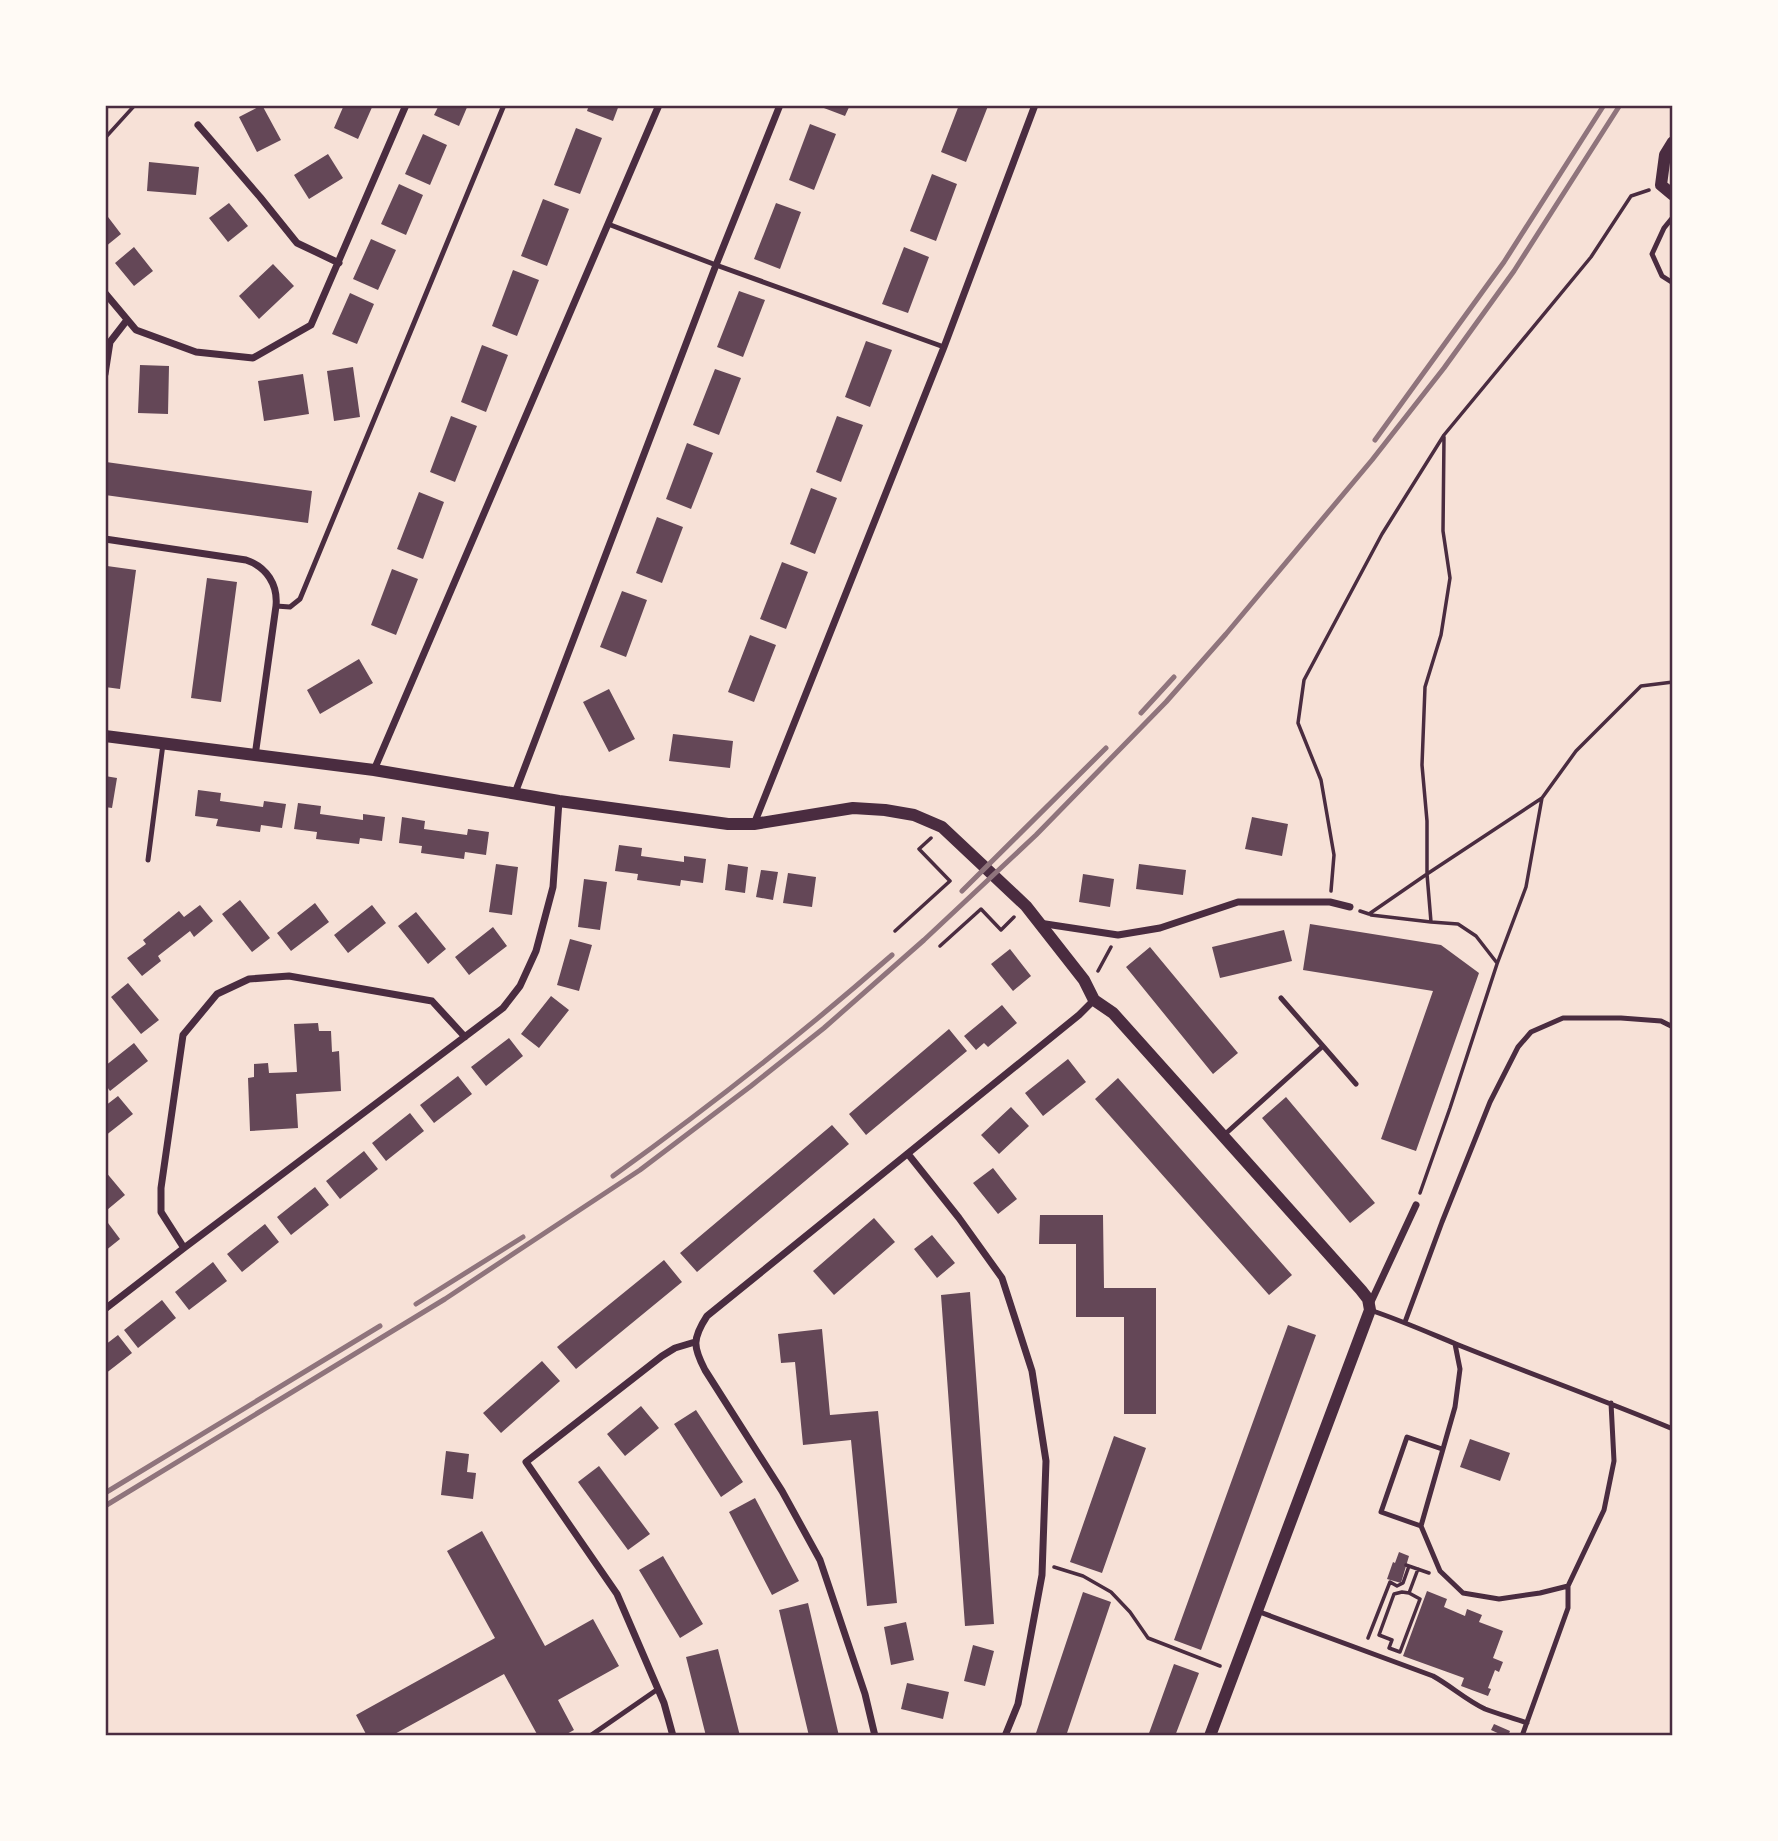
<svg xmlns="http://www.w3.org/2000/svg" width="1778" height="1841" font-family="Roboto,sans-serif">
	<style>
		.building { fill: #644757 }
		.lines { fill: none; stroke-linecap: round; stroke-linejoin: round }
		.path { stroke: #4a2c40; stroke-width: 3.5 }
		.service { stroke: #4a2c40; stroke-width: 5 }
		.minor { stroke: #4a2c40; stroke-width: 7 }
		.tertiary { stroke: #4a2c40; stroke-width: 12 }
		.rail { stroke: #8f747c; stroke-width: 5 }
		.neatline { fill: none; stroke: #4a2c40; stroke-width: 2.5 }
	</style>
	<rect width="100%" height="100%" fill="#f7e1d7"/>
	<!-- building -->
	<path class="building" d="M262 105 281 140 257 152 239 117Z
		M344 105H373L358 139 334 128Z
		M439 105H468L459 126 434 115Z
		M589 105H619L613 121 587 111Z
		M816 105H850L845 116Z
		M959 105 988 106 966 162 941 152Z
		M810 124 836 134 814 190 789 180Z
		M576 128 602 138 580 194 554 185Z
		M423 134 447 145 430 185 405 174Z
		M328 154 343 178 309 199 294 175Z
		M149 162 199 167 196 195 147 191Z
		M932 174 957 184 936 241 910 231Z
		M399 184 423 195 406 235 381 224Z
		M543 199 569 209 547 266 521 256Z
		M229 203 248 226 228 242 209 218Z
		M776 203 801 212 780 269 754 259Z
		M105 213 121 234 105 247Z
		M371 239 396 250 378 290 353 279Z
		M134 247 153 271 134 286 115 263Z
		M904 247 929 257 908 313 882 304Z
		M273 264 294 286 259 319 239 296Z
		M513 270 539 280 517 336 492 326Z
		M739 291 765 300 743 357 717 347Z
		M350 293 374 304 357 344 332 334Z
		M866 341 892 350 870 407 845 397Z
		M482 345 508 355 486 412 461 402Z
		M140 365 169 366 168 414 138 413Z
		M353 367 360 417 334 421 327 371Z
		M715 369 741 378 719 435 693 425Z
		M303 374 309 414 264 421 258 381Z
		M451 416 477 426 455 482 430 472Z
		M837 416 863 425 841 482 816 472Z
		M687 443 713 453 691 509 666 499Z
		M106 462 312 491 308 523 105 495Z
		M811 488 837 498 815 554 790 544Z
		M419 492 444 502 423 559 397 549Z
		M657 517 683 527 662 583 636 573Z
		M782 562 808 572 786 629 760 619Z
		M107 566 136 570 120 689 105 687V580Z
		M392 569 418 579 396 635 371 625Z
		M207 578 237 582 221 702 191 698Z
		M622 591 647 600 626 657 600 647Z
		M750 635 776 645 754 702 728 692Z
		M359 659 373 683 320 714 307 690Z
		M609 689 635 739 609 752 583 702Z
		M673 734 733 741 730 768 669 761Z
		M105 776 117 778 112 808 105 807Z
		M198 790 221 793 220 801 263 807 264 801 286 804 282 828 261 825 260 832 216 826 218 819 195 816Z
		M298 803 321 806 320 814 363 820V814L385 817 382 841 360 838 359 844 316 839 317 832 294 829Z
		M402 817 425 821 424 829 467 835 468 829 489 832 486 855 465 852 464 859 421 853 422 846 399 843Z
		M1252 817 1288 824 1282 856 1245 849Z
		M619 845 642 848 641 856 684 862V856L706 859 703 883 681 880 680 886 637 880 638 874 615 871Z
		M496 864 518 867 512 915 489 912Z
		M728 864 748 867 745 893 725 890Z
		M1139 864 1186 870 1183 895 1136 889Z
		M761 870 778 872 773 900 756 897Z
		M788 873 816 877 812 907 783 903Z
		M1083 874 1114 879 1110 907 1079 902Z
		M584 879 607 882 600 930 578 927Z
		M240 900 270 938 252 952 222 914Z
		M315 903 329 922 291 951 277 933Z
		M200 905 213 921 194 937 190 931 158 956 161 961 142 976 127 958 146 944 143 940 179 911 184 917Z
		M372 905 386 923 348 953 334 935Z
		M416 912 446 949 428 964 398 926Z
		M1310 924 1441 945 1479 973 1416 1151 1381 1139 1433 991 1303 970Z
		M493 927 507 946 469 975 455 957Z
		M1284 930 1292 961 1220 978 1212 947Z
		M570 939 592 945 579 991 557 985Z
		M1150 947 1238 1053 1213 1074 1126 967Z
		M1010 949 1031 976 1013 991 991 964Z
		M128 983 159 1020 141 1034 111 997Z
		M551 996 569 1010 539 1048 521 1034Z
		M1002 1005 1017 1023 988 1047 984 1043 976 1050 964 1036Z
		M318 1023 319 1031H331L332 1052 339 1051 341 1091 296 1094 298 1128 250 1131 248 1078 254 1077V1064L268 1063 269 1073 297 1072 294 1024Z
		M949 1029 967 1051 866 1135 849 1114Z
		M509 1038 523 1056 486 1086 471 1067Z
		M134 1043 148 1061 110 1091 105 1084V1066Z
		M1068 1059 1086 1082 1043 1116 1025 1093Z
		M458 1076 472 1094 434 1123 420 1105Z
		M1118 1078 1292 1275 1269 1295 1095 1099Z
		M118 1096 133 1114 105 1136V1106Z
		M1286 1097 1375 1203 1350 1223 1262 1118Z
		M1011 1107 1029 1126 999 1154 981 1135Z
		M410 1113 424 1131 386 1161 372 1143Z
		M832 1125 849 1144 697 1272 680 1253Z
		M364 1151 378 1169 340 1199 326 1181Z
		M993 1168 1017 1199 998 1214 973 1183Z
		M105 1171 125 1195 107 1210 105 1207Z
		M315 1187 329 1205 291 1235 277 1217Z
		M1040 1215H1103L1104 1288H1156V1414H1124V1317H1076V1244H1039Z
		M874 1218 895 1242 834 1295 813 1271Z
		M105 1219 120 1239 105 1251Z
		M265 1224 279 1242 242 1272 227 1254Z
		M932 1235 955 1263 937 1278 914 1249Z
		M664 1260 682 1282 576 1369 557 1347Z
		M213 1262 227 1281 189 1310 175 1292Z
		M970 1292 994 1624 965 1626 941 1295Z
		M162 1300 176 1318 138 1348 124 1330Z
		M1288 1325 1316 1335 1201 1650 1174 1640Z
		M822 1329 830 1415 878 1411 897 1603 867 1606 851 1440 803 1445 795 1362 781 1363 778 1334Z
		M118 1335 132 1353 105 1374V1345Z
		M542 1361 560 1381 501 1433 483 1413Z
		M641 1406 659 1428 625 1456 607 1434Z
		M696 1410 743 1482 721 1497 674 1424Z
		M1114 1436 1146 1448 1102 1573 1070 1562Z
		M1470 1439 1510 1453 1500 1481 1460 1467Z
		M446 1451 469 1454 467 1472 476 1473 473 1499 441 1495Z
		M599 1466 650 1534 628 1550 578 1482Z
		M755 1498 799 1581 772 1595 729 1512Z
		M482 1531 545 1646 593 1619 619 1666 558 1700 574 1730 563 1736H538L504 1674 391 1736H367L356 1715 495 1638 447 1551Z
		M1399 1552 1409 1556 1401 1583 1387 1579 1393 1562 1395 1563Z
		M663 1556 703 1624 680 1638 639 1570Z
		M1427 1591 1447 1599 1444 1607 1465 1616 1467 1609 1482 1615 1479 1622 1503 1631 1493 1658 1503 1662 1499 1672 1495 1670 1488 1688 1491 1689 1488 1696 1461 1686 1464 1678 1403 1656Z
		M1083 1592 1111 1602 1066 1736H1035Z
		M808 1603 839 1736H809L779 1610Z
		M906 1622 914 1660 891 1665 884 1627Z
		M973 1645 994 1651 985 1686 964 1681Z
		M718 1649 740 1736H706L686 1657Z
		M1174 1664 1199 1673 1175 1736H1148Z
		M907 1683 949 1692 943 1719 901 1709Z
		M1494 1724 1510 1731 1508 1736H1504L1491 1730Z"/>
	<g class="lines">
		<!-- path -->
		<path class="path" d="M105 138 135 105
			M1331 891 1334 855 1321 780 1298 723 1304 680 1382 534 1444 435 1591 257 1631 196 1649 190
			M1360 911 1369 914 1427 874 1542 798
			M1371 915 1431 922 1458 924 1476 936 1497 963
			M1431 922 1427 874V821L1422 765 1425 687 1441 635 1450 578 1443 531 1444 437
			M895 931 950 881 919 849 931 838
			M940 946 981 909 1001 930 1014 917
			M1098 971 1111 947
			M1420 1193 1450 1108 1497 964 1526 887 1542 798 1576 751 1641 686 1673 682
			M1406 1565 1429 1573
			M1054 1567 1083 1576 1111 1592 1130 1612 1148 1638 1220 1666
			M1402 1592 1409 1593 1420 1599 1400 1652 1389 1648 1392 1640 1379 1635 1394 1594Z
			M1409 1593 1418 1569
			M1368 1638 1390 1582 1397 1586 1403 1583 1409 1566"/>
		<!-- service -->
		<path class="service" d="M1673 217 1664 228 1652 254 1662 276 1673 283
			M608 224 716 265 944 347
			M276 606 290 607 300 599 504 105
			M148 860 163 744
			M1281 998 1323 1046
			M1223 1136 1323 1046 1356 1084
			M1370 1310C1400 1320 1427 1332 1456 1344 1528 1373 1601 1399 1673 1429
			M1405 1322 1442 1222 1490 1102 1518 1047 1531 1032 1563 1018H1621L1661 1021 1673 1027
			M1455 1344 1460 1369 1455 1407 1421 1526 1440 1571 1463 1593 1499 1599 1540 1593 1568 1586 1604 1510 1614 1461 1611 1403
			M1421 1526 1381 1512 1407 1437 1442 1449
			M1257 1611 1433 1676C1451 1686 1466 1700 1485 1709 1498 1714 1513 1718 1527 1723
			M590 1736 658 1689
			M1522 1736 1568 1608V1586"/>
		<!-- minor -->
		<path class="minor" d="M198 125 260 197 297 243 339 263
			M105 293 136 330 196 352 253 358 311 325 406 105
			M105 374 110 342 127 320
			M105 539 246 560C267 567 278 585 276 606L255 756
			M374 770 659 105
			M515 793 716 265 780 105
			M754 824 944 347 1035 105
			M1039 923 1118 935 1160 928 1238 902H1330L1350 907
			M908 1154 959 1218 1002 1278 1032 1371 1046 1461 1042 1575 1018 1704 1005 1736
			M184 1248 161 1212V1188L183 1035 217 994 249 979 289 976 432 1001 465 1037
			M1370 1304 1416 1205
			M105 1309 184 1248 503 1008 520 986 536 951 553 887 559 801
			M673 1736 664 1703 617 1594 526 1462 662 1356 675 1348 695 1342
			M875 1736 865 1694 820 1560 782 1491 705 1370C693 1347 692 1339 707 1316L1079 1015 1094 1000"/>
		<!-- tertiary -->
		<path class="tertiary" d="M1673 142 1665 155 1661 185 1673 195
			M105 736 374 770 559 801 728 824H754L853 808 885 810 914 815 942 827 1026 906 1084 980 1094 1000 1113 1013 1361 1290 1368 1299 1370 1310 1210 1736"/>
		<!-- rail -->
		<path class="rail" d="M1375 440 1504 262 1604 105
			M1141 713 1174 677
			M962 891 1106 748
			M613 1176C709 1107 803 1033 892 955
			M416 1304 523 1237
			M105 1493 380 1326
			M105 1506 445 1299 640 1170 751 1086 824 1028 924 940 1036 835 1166 702 1226 634 1372 460 1444 368 1514 271 1620 105"/>
	</g>
	<!-- border -->
	<rect width="1778" height="1841" fill="none" stroke="#fffaf5" stroke-width="214"/>
	<rect x="107" y="107" width="1564" height="1627" class="neatline"/>
</svg>
